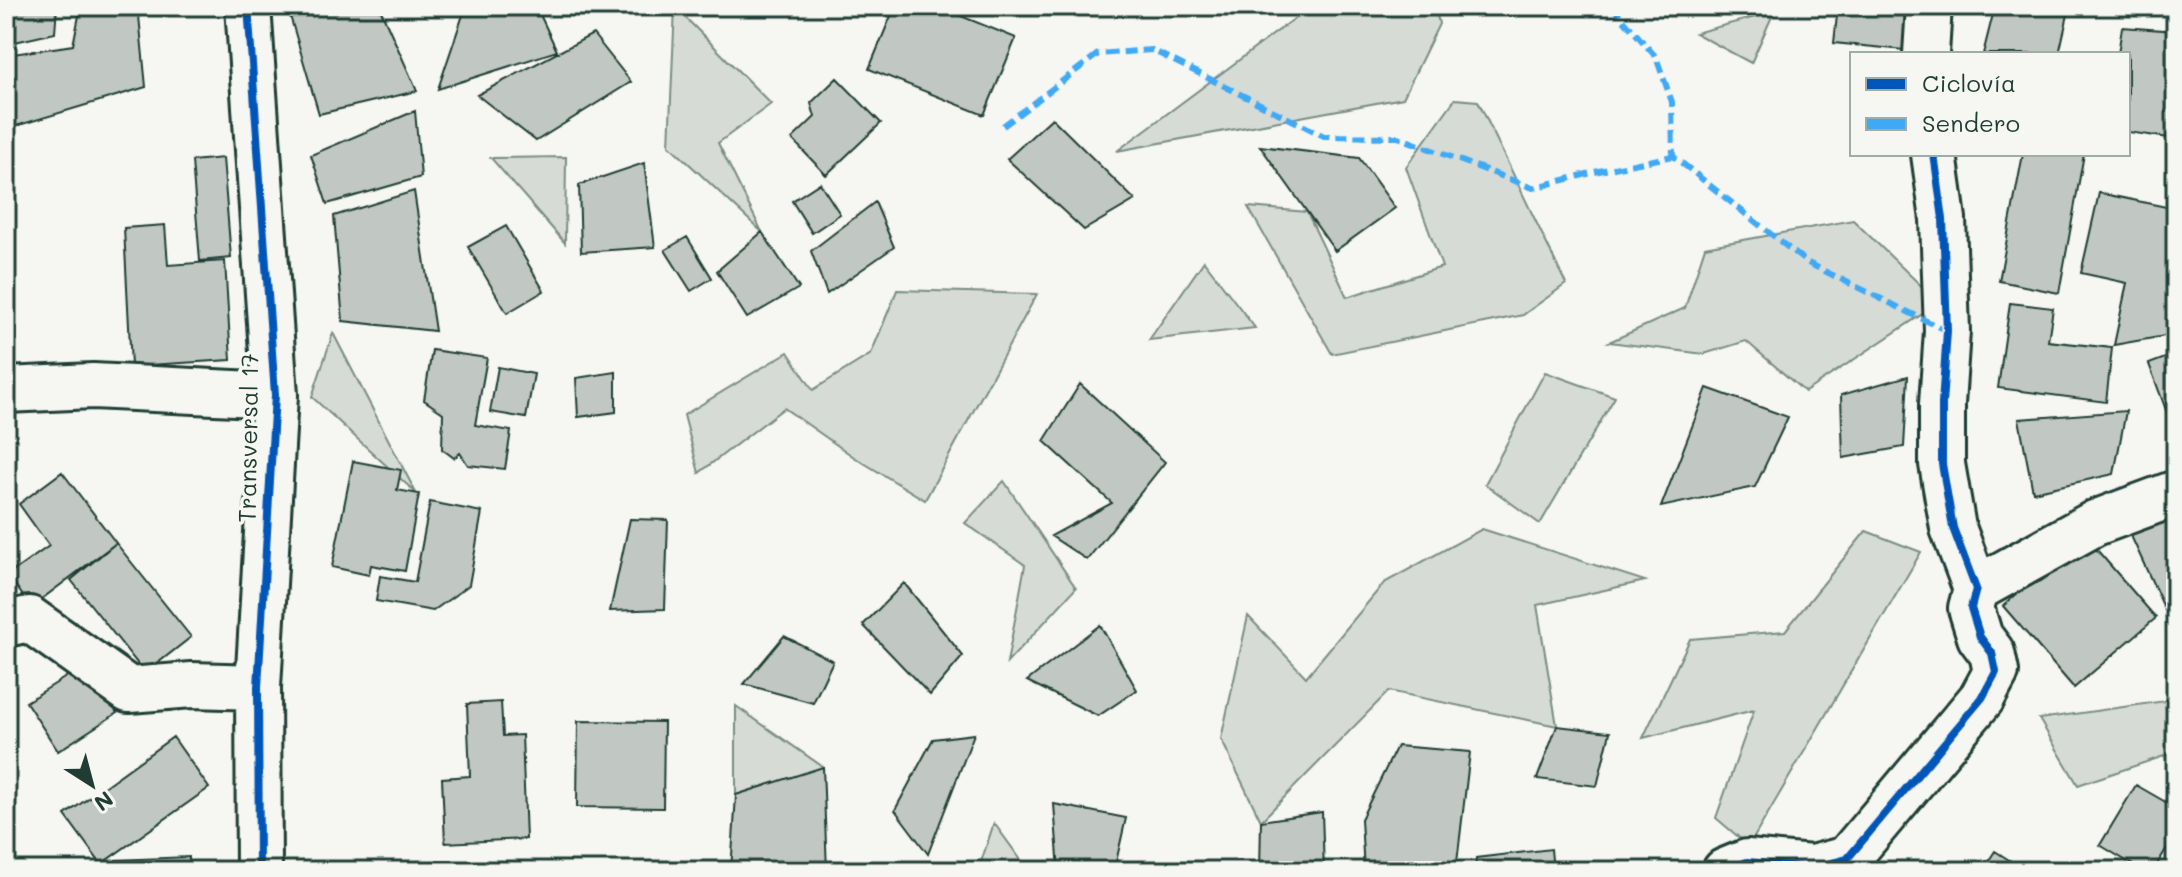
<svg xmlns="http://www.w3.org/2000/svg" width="2182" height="877" font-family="Mali,sans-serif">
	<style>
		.green { fill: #d6dbd6; stroke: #7a8c85; stroke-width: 2 }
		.building { fill: #c1c8c3; stroke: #1f3d34; stroke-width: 2 }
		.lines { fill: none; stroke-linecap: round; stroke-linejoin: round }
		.minor-casing { stroke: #1f3d34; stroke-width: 50 }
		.minor { stroke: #f6f6f2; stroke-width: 44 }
		.quiet { stroke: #3fa9f5; stroke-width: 6; stroke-dasharray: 12 6; stroke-linecap: butt }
		.cycleway-casing { stroke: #f6f6f2; stroke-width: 13 }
		.cycleway { stroke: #0057b8; stroke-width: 8 }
		.labels { text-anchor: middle; stroke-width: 7; stroke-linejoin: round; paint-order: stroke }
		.street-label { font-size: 24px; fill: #1f3d34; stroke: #f6f6f2 }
	</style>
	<rect width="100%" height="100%" fill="#f6f6f2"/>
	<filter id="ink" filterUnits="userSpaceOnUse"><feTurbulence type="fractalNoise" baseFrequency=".0125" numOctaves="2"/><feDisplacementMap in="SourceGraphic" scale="16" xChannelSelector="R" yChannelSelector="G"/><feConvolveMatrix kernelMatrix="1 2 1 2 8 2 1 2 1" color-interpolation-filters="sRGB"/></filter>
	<g filter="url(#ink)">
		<!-- green -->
		<path class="green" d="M1299 6H1435L1439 24 1403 98 1117 151 1302 13Z
			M675 7 771 104 718 143 762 232 669 145Z
			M1774 12 1751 63 1695 33Z
			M1455 99 1478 101 1566 284 1523 315 1332 354 1248 207 1307 212 1347 297 1442 267 1406 167Z
			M566 157 565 243 491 158Z
			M1853 220 1939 303 1805 392 1746 341 1704 354 1609 342 1685 308 1705 247Z
			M1204 261 1255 328 1149 340Z
			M897 290 1037 294 925 500 854 457 784 408 699 473 684 415 788 352 813 390 871 354Z
			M333 333 416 493 312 397Z
			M1545 372 1615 397 1540 524 1485 484Z
			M1004 481 1076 588 1007 663 1025 565 965 523Z
			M1482 529 1645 581 1537 605 1557 726 1389 691 1261 821 1221 739 1248 616 1306 677 1384 583Z
			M1866 531 1921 552 1749 846 1716 818 1754 710 1643 738 1690 639 1785 631Z
			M2172 700 2176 704V752L2078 785 2039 719Z
			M736 706 823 767 736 795Z
			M994 823 1029 871H978Z"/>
		<!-- building -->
		<path class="building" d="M6 6H57L55 33 6 44Z
			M81 6H138L146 87 6 129V55L73 45Z
			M297 6H379L417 91 319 114 288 9Z
			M466 6H536L557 51 438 89Z
			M895 6H936L1016 38 984 115 869 69Z
			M1838 6H1919L1914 51 1834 43Z
			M1995 6H2050L2069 10 2059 54H1983Z
			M2122 27 2176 31V139L2128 132V54H2118Z
			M593 34 631 82 536 141 477 95Z
			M837 78 881 123 826 175 792 139 815 117 811 103Z
			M415 111 421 177 327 204 311 155Z
			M1052 118 1135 200 1084 230 1007 159Z
			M1260 146 1359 158 1395 208 1335 251Z
			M2023 154H2084L2059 293 1999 281Z
			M223 158 231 258 200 261 192 161Z
			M644 163 655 247 581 252 579 185Z
			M820 183 840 214 812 233 792 201Z
			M414 191 435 331 343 321 334 216Z
			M2099 193 2176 209V334L2114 345 2127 283 2081 273Z
			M875 202 894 247 827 294 811 251Z
			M165 225 168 265 225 261 231 360 131 366 124 228Z
			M506 226 544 291 507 313 468 247Z
			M762 232 799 288 747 318 717 271Z
			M687 237 712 278 691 291 665 250Z
			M2010 303 2053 308 2048 341 2112 348 2106 402 1998 388Z
			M432 350 487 358 475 425 511 431 505 469 468 465 460 453 454 458 442 449 443 413 424 400Z
			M2176 354V437L2149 364Z
			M498 367 534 374 526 418 490 412Z
			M616 372V412L578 417 576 378Z
			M1908 376 1904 447 1843 458 1841 395Z
			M1080 384 1165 462 1087 560 1051 536 1112 503 1044 441Z
			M1707 388 1788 417 1755 487 1661 507Z
			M2126 411 2114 474 2033 492 2019 419Z
			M353 461 401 470 397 490 419 494 405 571 371 565 369 575 332 567Z
			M62 472 116 543 31 607 8 575 49 546 19 504Z
			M430 502 482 512 469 585 433 611 376 601 380 576 415 582Z
			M2176 502V609L2166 612 2126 525Z
			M630 519 668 520 665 609 610 611Z
			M2084 535 2156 618 2074 688 2003 606Z
			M116 543 191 637 145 673 71 580Z
			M904 583 963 656 930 695 863 625Z
			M1100 625 1137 690 1098 716 1027 681Z
			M784 636 833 661 813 703 744 684Z
			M85 665 117 713 58 751 26 702Z
			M501 702 503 736 522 735 526 839 445 843 442 778 470 776 467 704Z
			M578 721 664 722 663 808 577 807Z
			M1557 726 1610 732 1597 786 1537 779Z
			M974 734 928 854 895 810 933 739Z
			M173 737 209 788 101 864 65 815Z
			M1397 746 1470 752 1456 871H1364L1361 819Z
			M823 767 827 871H731L736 795Z
			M2136 785 2176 808V833L2153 871H2143L2100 845Z
			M1054 804 1126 818 1114 871H1059Z
			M1322 812 1324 871H1260L1261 821Z
			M1551 849 1553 871H1475L1476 858Z
			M1995 851 2025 870 1982 871Z
			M189 857V871H116V860Z"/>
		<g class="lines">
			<defs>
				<path id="minor" d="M248 6 275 395 258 687 259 871
					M1926 54 1929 6
					M6 390 93 386 275 395
					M1976 589 2095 523 2176 493
					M6 624 29 619 129 690 192 685 258 687
					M1725 871 1747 862 1812 868 1847 859 1982 698 1996 672 1992 653 1980 637 1971 608 1976 589 1953 528 1942 464V404L1947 331 1943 219 1934 154"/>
			</defs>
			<!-- minor casing -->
			<use href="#minor" class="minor-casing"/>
			<!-- minor -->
			<use href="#minor" class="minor"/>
			<!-- quiet -->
			<path class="quiet" d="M1612 6 1656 57 1672 102 1673 156
				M1003 126 1098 54 1152 50 1324 136 1398 137 1533 188 1599 171 1673 156 1806 262 1947 331"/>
			<defs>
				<path id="cycleway" d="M248 6 275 395 258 687 259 871
					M1725 871 1747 862 1812 868 1847 859 1982 698 1996 672 1992 653 1980 637 1971 608 1976 589 1953 528 1942 464V404L1947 331 1943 219 1934 154"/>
			</defs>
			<!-- cycleway casing -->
			<use href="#cycleway" class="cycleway-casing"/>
			<!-- cycleway -->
			<use href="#cycleway" class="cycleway"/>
		</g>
	</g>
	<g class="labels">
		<!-- street labels -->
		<g class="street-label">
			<text transform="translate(249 438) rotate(-89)" y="8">Transversal 17</text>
		</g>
	</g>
	<!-- margin -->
	<rect width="2182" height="877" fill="none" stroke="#f6f6f2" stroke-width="32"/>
	<rect x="16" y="16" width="2150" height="845" fill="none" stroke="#1f3d34" stroke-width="3" filter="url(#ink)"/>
	<!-- legend -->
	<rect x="1850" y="52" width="280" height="104" fill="#f6f6f2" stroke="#a0aca6" stroke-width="2"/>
	<rect x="1866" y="78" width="40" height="12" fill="#0057b8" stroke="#a0aca6" stroke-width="2"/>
	<text x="1922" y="92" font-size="24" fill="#1f3d34">Ciclovía</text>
	<rect x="1866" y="118" width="40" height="12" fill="#3fa9f5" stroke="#a0aca6" stroke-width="2"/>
	<text x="1922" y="132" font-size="24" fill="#1f3d34">Sendero</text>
	<!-- north arrow -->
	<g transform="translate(92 785) rotate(144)" stroke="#f6f6f2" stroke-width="6" paint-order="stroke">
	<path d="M0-6L14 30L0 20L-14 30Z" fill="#1f3d34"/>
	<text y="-12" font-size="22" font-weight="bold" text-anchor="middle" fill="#1f3d34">N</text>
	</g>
</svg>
